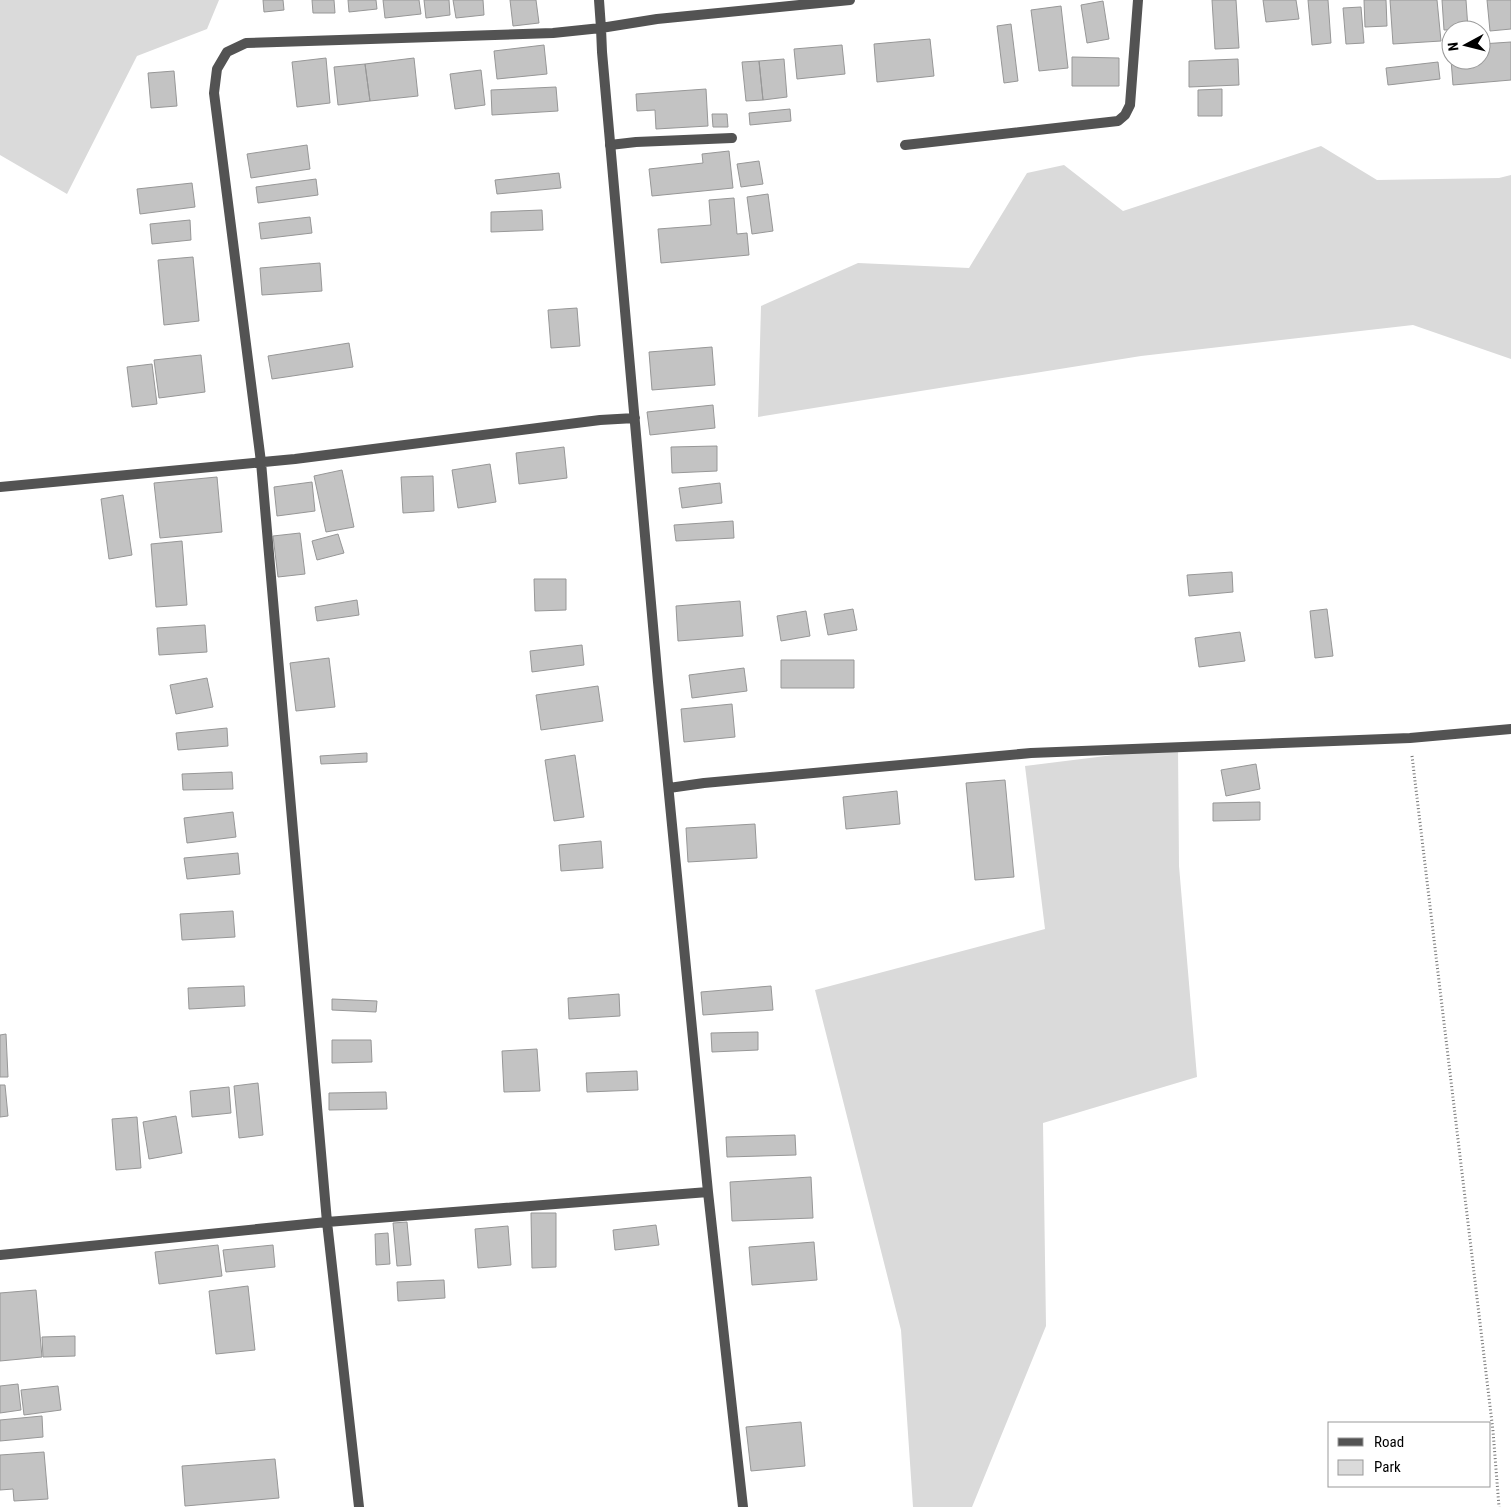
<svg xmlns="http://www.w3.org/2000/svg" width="1511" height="1507" font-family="'Roboto Condensed',sans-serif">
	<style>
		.green { fill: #dadada }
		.building { fill: #c3c3c3; stroke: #979797 }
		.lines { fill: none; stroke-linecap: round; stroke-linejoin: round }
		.path { stroke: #757575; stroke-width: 3; stroke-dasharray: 1 2.5; stroke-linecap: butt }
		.service { stroke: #535353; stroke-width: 10 }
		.minor { stroke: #535353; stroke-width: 10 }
	</style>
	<rect width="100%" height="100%" fill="#fff"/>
	<!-- green -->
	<path class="green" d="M0 0H219L207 29 137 56 67 194 0 155Z
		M1321 146 1377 180 1499 178 1511 175V359L1413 325 1141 356 758 417 761 306 858 263 969 268 1027 173 1064 165 1123 211Z
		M1178 747 1179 866 1197 1077 1043 1123 1046 1326 972 1507H913L901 1330 815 990 1045 929 1025 766Z"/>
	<!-- building -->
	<path class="building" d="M263 0H283L284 10 264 12Z
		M312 0H334L335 13H313Z
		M348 0H376L377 9 349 12Z
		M383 0H419L421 14 385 18Z
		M424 0H449L450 15 426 18Z
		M453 0H483L484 15 456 18Z
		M510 0H536L539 23 513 26Z
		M1212 0H1236L1239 48 1215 49Z
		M1263 0H1296L1299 19 1266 22Z
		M1308 0H1328L1331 43 1312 45Z
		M1364 0H1386L1387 26 1365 27Z
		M1390 0H1437L1441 41 1393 44Z
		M1442 0H1466L1468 29 1444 30Z
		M1487 0H1511V29L1490 31Z
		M1103 1 1109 39 1087 43 1081 5Z
		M1061 6 1068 68 1039 71 1031 10Z
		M1361 7 1364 43 1346 44 1343 8Z
		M1011 24 1018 81 1004 83 997 26Z
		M930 39 934 76 877 82 874 44Z
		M1511 42V80L1453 85 1450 47H1451V60H1481V44Z
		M544 45 547 74 497 79 494 51Z
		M842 45 845 74 797 79 794 49Z
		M1072 57 1119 58V86H1072Z
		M326 58 330 103 297 107 292 62Z
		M414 58 418 96 370 101 365 64Z
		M784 59 787 97 763 100 759 61Z
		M1238 59 1239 85 1189 87V61Z
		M759 61 763 100 746 101 742 62Z
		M1438 62 1440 79 1388 85 1386 68Z
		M365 64 370 101 338 105 334 67Z
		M481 70 485 105 455 109 450 74Z
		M174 71 177 106 151 108 148 73Z
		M556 87 558 111 492 115 491 90Z
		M706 89 708 126 656 129 655 110 637 111 636 94Z
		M1222 89V116H1198V90Z
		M790 109 791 121 750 125 749 113Z
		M712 114H727L728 127H713Z
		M307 145 310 169 251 178 247 154Z
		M729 151 733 188 652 196 649 169 703 163 702 154Z
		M759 161 763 184 741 187 737 164Z
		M559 173 561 188 497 194 495 180Z
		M316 179 318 195 258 203 256 187Z
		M192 183 195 207 140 214 137 189Z
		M768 194 773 231 752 234 747 197Z
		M734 198 737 234 747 233 749 255 661 263 658 229 711 225 709 200Z
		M542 210 543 230 491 232V212Z
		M310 217 312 233 261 239 259 223Z
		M190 220 191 240 152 244 150 224Z
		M193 257 199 321 164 325 158 260Z
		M320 263 322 291 262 295 260 268Z
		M577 308 580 346 551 348 548 310Z
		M349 343 353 367 272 379 268 356Z
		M712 347 715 385 652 390 649 352Z
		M201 355 205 392 159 398 154 360Z
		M152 364 157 404 132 407 127 367Z
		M713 405 715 428 650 435 647 412Z
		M717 446V471L672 473 671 447Z
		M564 447 567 478 519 484 516 453Z
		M490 464 496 502 458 508 452 470Z
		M342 470 354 527 326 532 314 476Z
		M433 476 434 511 403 513 401 477Z
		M217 477 222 532 160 538 154 483Z
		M312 482 315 511 277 516 274 487Z
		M720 483 722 503 682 508 679 488Z
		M123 495 132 555 109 559 101 499Z
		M733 521 734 538 676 541 674 525Z
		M300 533 305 574 278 577 273 536Z
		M338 534 344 553 317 560 312 541Z
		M182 541 187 605 156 607 151 544Z
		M1232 572 1233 592 1189 596 1187 575Z
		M534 579H566V610L535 611Z
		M357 600 359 615 317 621 315 607Z
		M740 601 743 636 678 641 676 606Z
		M853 609 857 630 828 635 824 614Z
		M1327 609 1333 656 1315 658 1310 611Z
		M806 611 810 636 781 641 777 616Z
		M205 625 207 652 159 655 157 628Z
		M1240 632 1245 661 1199 667 1195 638Z
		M582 645 584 665 532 672 530 651Z
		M329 658 335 707 296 711 290 663Z
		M781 660H854V688H781Z
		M744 668 747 691 692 698 689 675Z
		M207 678 213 707 176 714 170 685Z
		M598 686 603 721 541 730 536 695Z
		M732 704 735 737 684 742 681 709Z
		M227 728 228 746 178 750 176 733Z
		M367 753V762L321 764 320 756Z
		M575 755 584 817 554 821 545 760Z
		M1256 764 1260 789 1226 796 1221 770Z
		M232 772 233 789 183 790 182 774Z
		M1005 780 1014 877 975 880 966 783Z
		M897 791 900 824 846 829 843 797Z
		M1260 802V820L1213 821V803Z
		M233 812 236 837 187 843 184 818Z
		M755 824 757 858 688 862 686 828Z
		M601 841 603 868 561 871 559 845Z
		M238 853 240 874 187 879 184 858Z
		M233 911 235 937 182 940 180 914Z
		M244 986 245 1006 189 1009 188 988Z
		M771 986 773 1010 703 1015 701 992Z
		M619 994 620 1016 569 1019 568 998Z
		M332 999 377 1001 376 1012 332 1010Z
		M758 1032V1050L712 1052 711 1033Z
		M6 1034 8 1077H0V1035Z
		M332 1040H371L372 1062 332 1063Z
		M537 1049 540 1091 504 1092 502 1051Z
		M637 1071 638 1090 587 1092 586 1073Z
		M258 1083 263 1135 239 1138 234 1086Z
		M0 1085H5L8 1116 0 1117Z
		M229 1087 231 1113 192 1117 190 1091Z
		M386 1092 387 1109 329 1110V1093Z
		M176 1116 182 1153 149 1159 143 1122Z
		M137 1117 141 1168 116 1170 112 1119Z
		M795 1135 796 1155 727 1157 726 1137Z
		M811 1177 813 1218 732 1221 730 1182Z
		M531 1213H556V1267L532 1268Z
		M407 1222 411 1265 397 1266 393 1223Z
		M656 1225 659 1245 615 1250 613 1230Z
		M508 1226 511 1265 478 1268 475 1229Z
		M388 1233 390 1264 376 1265 375 1234Z
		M814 1242 817 1280 752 1285 749 1247Z
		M218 1245 222 1276 159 1284 155 1252Z
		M273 1245 275 1267 226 1272 223 1250Z
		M444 1280 445 1298 398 1301 397 1282Z
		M248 1286 255 1350 216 1354 209 1291Z
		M36 1290 42 1357 0 1361V1293Z
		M75 1336V1356L43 1357 42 1337Z
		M18 1384 21 1410 0 1413V1386Z
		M58 1386 61 1410 24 1415 21 1390Z
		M42 1416 43 1437 0 1441V1420Z
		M801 1422 805 1466 751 1471 746 1427Z
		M44 1452 48 1499 14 1501 13 1489 0 1490V1455Z
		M275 1459 279 1498 185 1506 182 1466Z"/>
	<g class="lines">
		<!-- path -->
		<path class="path" d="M1412 756 1493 1431 1499 1507"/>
		<!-- service -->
		<path class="service" d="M610 145 636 142 732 138"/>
		<!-- minor -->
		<path class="minor" d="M905 145 1118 121 1125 115 1130 105 1138 0
			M0 487 295 459 600 420 635 418
			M669 788 704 783 1031 753 1410 738 1511 729
			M0 1255 327 1222 708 1192
			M359 1507 327 1222 261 462 214 93 217 69 227 52 246 43 553 33 601 28 599 0
			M743 1507 708 1192 658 682 602 52 601 28 657 19 850 0"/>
	</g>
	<!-- legend -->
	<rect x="1328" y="1422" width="162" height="65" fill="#ffffff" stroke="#999999"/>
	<rect x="1338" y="1438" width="25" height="8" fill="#535353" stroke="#999999"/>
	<text x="1374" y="1447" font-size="15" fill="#000000">Road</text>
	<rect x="1338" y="1460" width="25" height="15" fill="#dadada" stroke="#999999"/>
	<text x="1374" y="1472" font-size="15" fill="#000000">Park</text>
	<!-- north arrow -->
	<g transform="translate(1466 45) rotate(263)"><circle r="24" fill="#ffffff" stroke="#999999"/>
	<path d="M0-4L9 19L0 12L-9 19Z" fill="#000000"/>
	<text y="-8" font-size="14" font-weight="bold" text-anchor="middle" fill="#000000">N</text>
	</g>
</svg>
